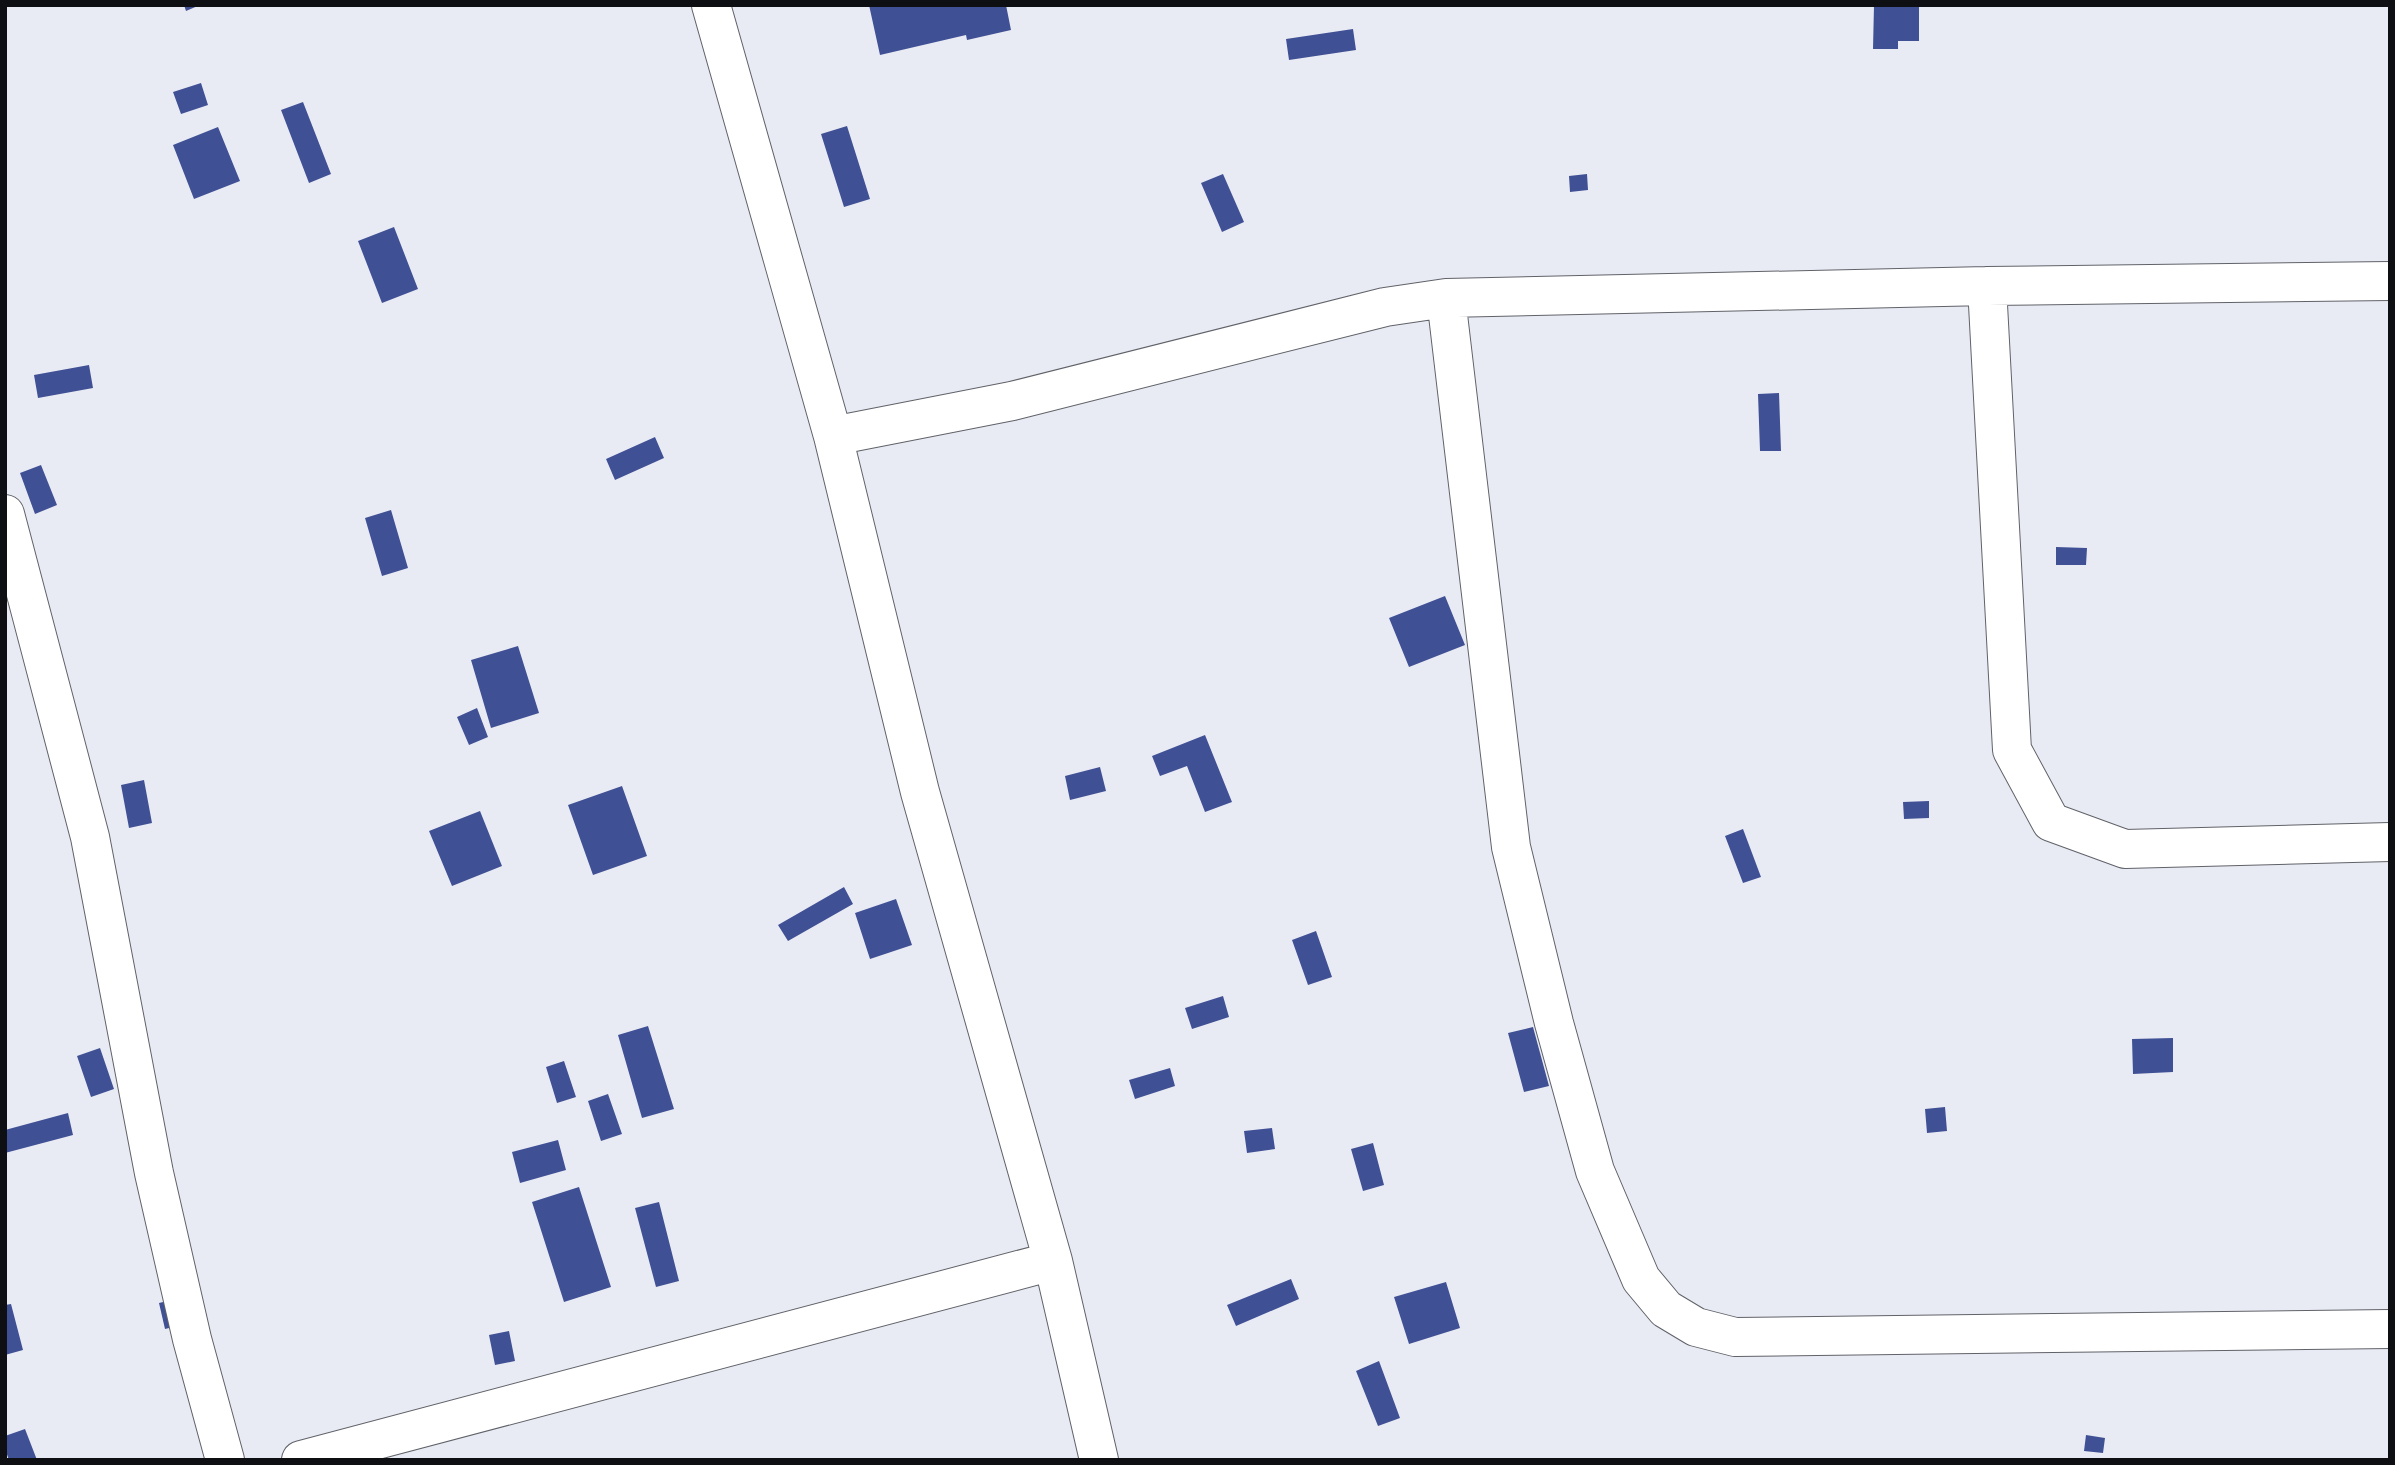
<svg xmlns="http://www.w3.org/2000/svg" width="2395" height="1465" font-family="'Work Sans',sans-serif">
	<style>
		.building { fill: #405095 }
		.lines { fill: none; stroke-linecap: round; stroke-linejoin: round }
		.minor-casing { stroke: #606269; stroke-width: 40 }
		.minor { stroke: #fff; stroke-width: 38 }
	</style>
	<rect width="100%" height="100%" fill="#e9ebf4"/>
	<!-- building -->
	<path class="building" d="M184 5H200L186 11Z
		M869 5H1006L1011 30 967 40 966 35 880 55Z
		M1874 5H1919V41H1898V49H1873Z
		M1353 29 1356 50 1289 60 1286 39Z
		M201 83 208 105 181 114 173 92Z
		M303 102 331 174 309 183 281 110Z
		M847 126 870 199 844 207 821 134Z
		M218 127 240 181 194 199 173 145Z
		M1223 174 1244 222 1222 232 1201 183Z
		M1587 174 1588 190 1570 192 1569 176Z
		M394 227 418 289 382 303 358 241Z
		M89 365 93 388 38 398 34 375Z
		M1779 393 1781 451H1760L1758 394Z
		M655 437 664 458 615 480 606 459Z
		M41 465 57 505 35 514 20 473Z
		M391 510 408 568 382 576 365 518Z
		M2056 547 2087 548 2086 565H2056Z
		M1445 596 1465 645 1409 667 1389 618Z
		M518 646 539 713 491 728 471 660Z
		M477 708 488 737 469 745 457 717Z
		M1205 735 1232 802 1205 812 1187 766 1160 776 1152 756Z
		M1100 767 1106 791 1070 800 1065 776Z
		M144 780 152 823 129 828 121 785Z
		M622 786 647 856 593 875 568 805Z
		M1929 801V818L1904 819 1903 802Z
		M480 811 502 866 452 886 429 831Z
		M1743 829 1761 877 1743 883 1725 836Z
		M844 887 853 904 788 941 778 925Z
		M896 899 912 945 870 959 855 913Z
		M1316 931 1332 977 1308 985 1292 940Z
		M1223 996 1229 1017 1192 1029 1185 1008Z
		M648 1026 674 1109 642 1118 618 1035Z
		M1533 1027 1549 1086 1524 1092 1508 1033Z
		M2173 1038V1072L2133 1074 2132 1039Z
		M100 1048 114 1089 91 1097 77 1056Z
		M564 1061 576 1097 557 1103 546 1067Z
		M1170 1068 1175 1086 1135 1099 1129 1080Z
		M608 1094 622 1134 601 1141 588 1101Z
		M1945 1107 1947 1131 1927 1133 1925 1109Z
		M68 1113 73 1135 5 1153V1130Z
		M1272 1128 1275 1149 1247 1153 1244 1131Z
		M558 1140 566 1170 520 1183 512 1152Z
		M1373 1143 1384 1185 1363 1191 1351 1149Z
		M579 1187 611 1287 564 1302 532 1202Z
		M659 1202 679 1281 656 1287 635 1208Z
		M1291 1279 1299 1299 1236 1326 1227 1305Z
		M1446 1282 1460 1328 1409 1344 1394 1297Z
		M184 1297 190 1323 165 1329 159 1303Z
		M11 1304 23 1350 5 1355V1305Z
		M509 1331 515 1361 495 1365 489 1335Z
		M1379 1361 1400 1418 1378 1426 1356 1371Z
		M25 1429 37 1460H9L5 1449V1436Z
		M2086 1435 2105 1438 2103 1453 2084 1451Z"/>
	<g class="lines">
		<defs>
			<path id="minor" d="M711 5 833 436 920 792 1053 1261 1099 1460
				M1987 286 2012 750 2051 822 2125 849 2390 842
				M1446 298 1511 847 1554 1023 1595 1171 1641 1279 1666 1309 1696 1327 1735 1337 2390 1329
				M833 436 1012 401 1385 307 1446 298 1987 286 2390 281
				M5 514 90 837 154 1173 192 1339 225 1460
				M301 1460 1053 1261"/>
		</defs>
		<!-- minor casing -->
		<use href="#minor" class="minor-casing"/>
		<!-- minor -->
		<use href="#minor" class="minor"/>
	</g>
	<!-- border -->
	<rect width="2395" height="1465" fill="none" stroke="#0e0f12" stroke-width="14"/>
</svg>
